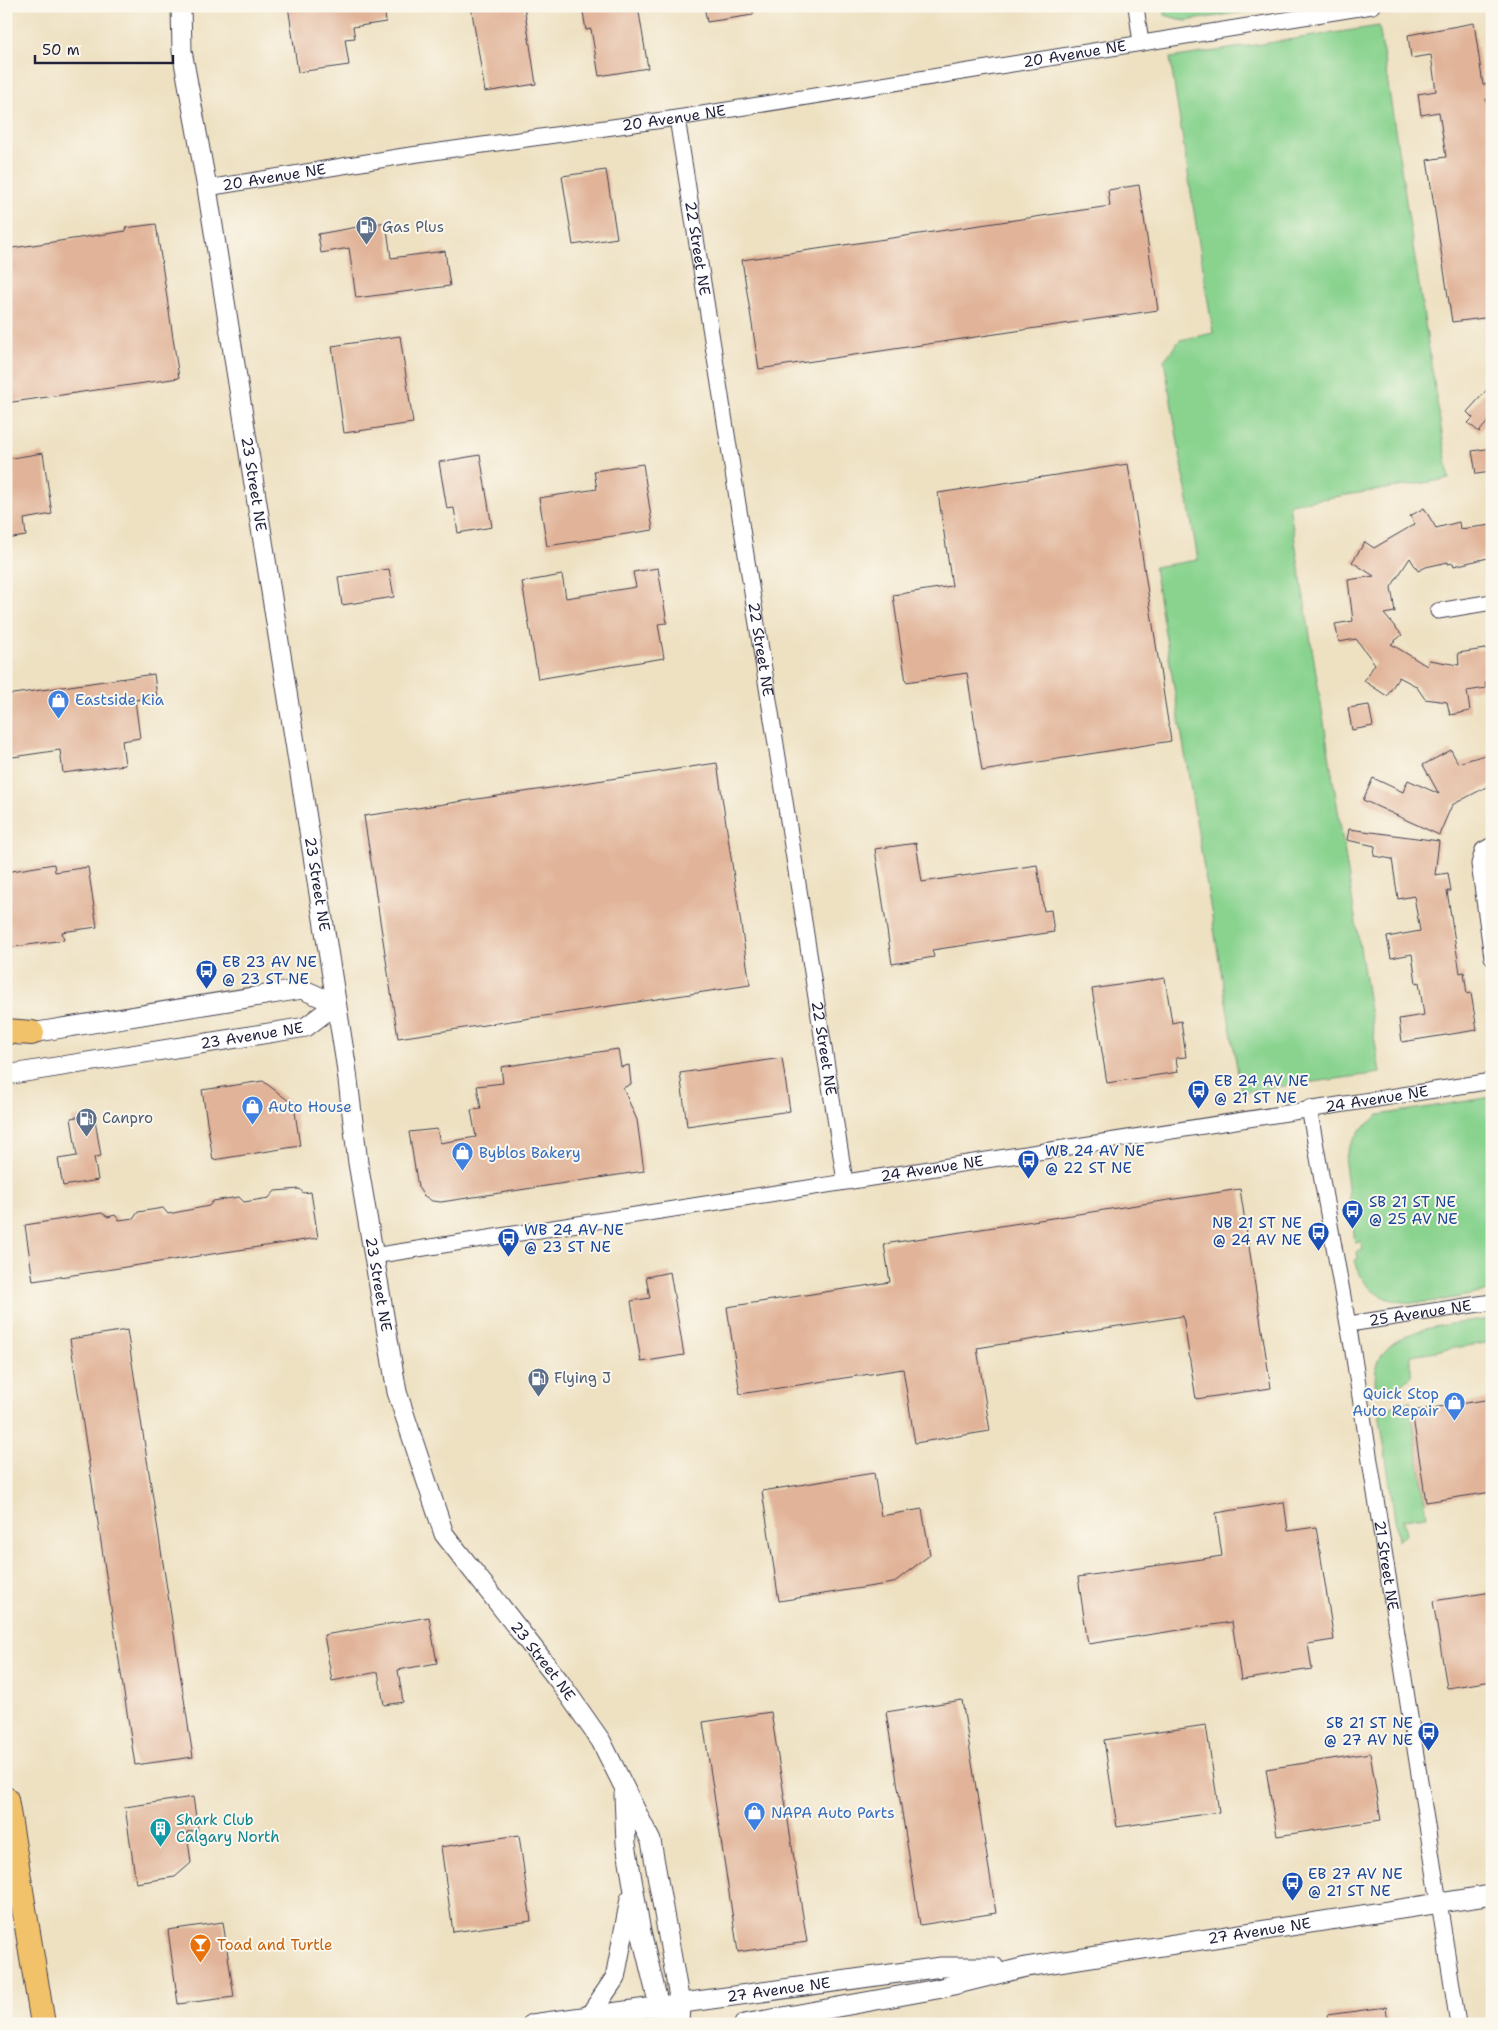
<svg xmlns="http://www.w3.org/2000/svg" width="1498" height="2030" font-family="'Shantell Sans',sans-serif">
	<style>
		.green { fill: #89d38f; stroke: #567a65 }
		.building { fill: #e1b499 }
		.lines { fill: none; stroke-linecap: round; stroke-linejoin: round }
		.minor-casing { stroke: #413f4f; stroke-width: 17 }
		.tertiary-casing { stroke: #413f4f; stroke-width: 21 }
		.primary-casing { stroke: #413f4f; stroke-width: 26 }
		.minor { stroke: #fff; stroke-width: 15 }
		.tertiary { stroke: #fff; stroke-width: 19 }
		.primary { stroke: #f2c26a; stroke-width: 24 }
		.labels { text-anchor: middle; stroke-width: 4; stroke-linejoin: round; paint-order: stroke }
		.street-label { font-size: 15px; fill: #22223b; stroke: #fbf7ec }
		.service-label { font-size: 15px; fill: #4e5e75; stroke: #fbf7ec; text-anchor: start }
		.shop-label { font-size: 15px; fill: #366cbe; stroke: #fbf7ec; text-anchor: start }
		.transit-label { font-size: 15px; fill: #164399; stroke: #fbf7ec; text-anchor: start }
		.culture-label { font-size: 15px; fill: #0d838f; stroke: #fbf7ec; text-anchor: start }
		.food-label { font-size: 15px; fill: #c56008; stroke: #fbf7ec; text-anchor: start }
	</style>
	<rect width="100%" height="100%" fill="#fbf7ec"/>
	<filter id="ink" filterUnits="userSpaceOnUse"><feTurbulence type="fractalNoise" baseFrequency=".02" numOctaves="2"/><feDisplacementMap in="SourceGraphic" scale="10" xChannelSelector="R" yChannelSelector="G"/><feConvolveMatrix kernelMatrix="1 2 1 2 8 2 1 2 1" color-interpolation-filters="sRGB"/></filter>
	<filter id="wash" filterUnits="userSpaceOnUse"><feTurbulence type="fractalNoise" baseFrequency=".0096" numOctaves="4" result="noise"/><feDisplacementMap in="SourceGraphic" scale="20" xChannelSelector="R" yChannelSelector="G"/><feGaussianBlur stdDeviation="1.12" result="paint"/><feColorMatrix in="noise" values="0 0 0 0 0 0 0 0 0 0 0 0 0 0 0 0 0 1.4 0 .05"/><feComposite in="paint" operator="in"/></filter>
	<g filter="url(#wash)">
		<rect width="100%" height="100%" fill="#eee1c2"/>
		<!-- green -->
		<path class="green" d="M1164 6H1284L1185 21 1165 15Z
			M1379 26 1449 479 1289 504 1380 1073 1241 1092 1154 567 1198 560 1164 360 1180 340 1213 333 1170 58Z
			M1492 1097V1291C1445 1298 1371 1325 1355 1260L1358 1259 1357 1252 1363 1250 1361 1242H1355L1345 1163 1348 1149 1361 1129 1379 1115Z
			M1492 1319V1342L1411 1355V1376C1401 1387 1390 1389 1376 1390 1366 1325 1450 1325 1492 1319Z
			M1410 1401 1427 1516 1403 1519 1406 1535 1398 1540 1379 1411Z"/>
		<g id="blocks">
			<!-- building -->
			<path class="building" d="M288 6H384L386 22 353 27 355 38 345 39 349 65 298 72Z
				M471 6H524L536 84 485 92Z
				M582 6H638L648 68 599 76 591 29 586 30Z
				M704 6H753V15L707 22Z
				M1474 23 1483 85 1487 84 1489 99H1486L1489 113 1486 114 1492 150V317L1452 322 1427 160 1446 157 1439 112 1421 115 1418 94 1436 91 1431 55 1411 58 1408 35Z
				M606 170 617 238 573 245 562 176Z
				M1139 185 1158 310 759 369 742 260 1110 206 1108 190Z
				M386 222 391 258 445 251 450 286 356 298 349 248 321 253 318 234Z
				M156 224 179 378 6 403V249L126 231 125 228Z
				M400 336 413 423 344 433 332 346Z
				M1492 384V417L1479 432 1468 423 1473 418 1467 412Z
				M1492 448V472L1476 474 1472 451Z
				M43 453 52 514 24 519 26 536 6 539V459Z
				M480 455 492 527 458 533 454 508 447 509 439 462Z
				M643 464 653 530 547 546 539 498 597 489 594 471Z
				M1128 464 1171 741 982 771 967 673 906 682 893 595 952 586 938 493Z
				M1424 508 1436 528 1459 522 1460 529 1492 525V557L1454 566 1453 563 1448 564V562L1426 567 1418 571 1410 558 1391 587 1395 612 1384 614 1402 635 1391 644 1427 666 1429 660 1459 665 1458 653 1492 648V682L1485 683 1486 688 1467 691 1470 711 1450 715 1447 702 1425 699 1416 686 1399 677 1387 696 1364 681 1375 664 1356 639 1339 642 1335 624 1353 621 1348 580 1374 576 1352 562 1365 542 1374 548 1415 524 1410 516Z
				M658 568 667 623 658 624 664 658 538 679 522 582 562 575 566 598 636 587 633 572Z
				M389 569 394 597 342 605 338 577Z
				M154 674 157 697 135 700 140 738 122 741 125 765 63 773 60 750 6 758V695Z
				M1369 705 1373 726 1352 730 1348 708Z
				M1451 750 1458 763 1492 753V784L1452 805 1439 835 1363 800 1373 778 1403 792 1408 780 1439 794 1423 765Z
				M717 763 750 985 398 1038 364 816Z
				M1349 829 1439 841 1435 875 1448 873 1451 891H1447L1460 973 1464 972 1467 994 1471 993 1477 1030 1402 1042 1399 1019 1424 1015 1419 982 1416 983 1412 954 1391 958 1387 937 1420 931 1414 896 1398 899 1392 859 1374 856 1375 846 1347 840Z
				M916 843 922 882 1037 865 1044 911 1051 910 1054 932 932 950 934 957 892 964 875 849Z
				M54 864 55 872 88 867 97 927 62 932 64 940 6 948V872Z
				M1165 978 1172 1023 1181 1021 1186 1057 1176 1058 1178 1072 1107 1083 1092 989Z
				M618 1049 621 1067 629 1065 631 1084 623 1088 637 1120 644 1171 441 1202 432 1201 423 1195 418 1187 409 1132 437 1129 440 1143 476 1137 471 1110 481 1109 477 1086 503 1083 501 1067Z
				M782 1058 790 1111 687 1126 680 1073Z
				M263 1081 294 1105 300 1146 213 1160 202 1090Z
				M94 1114 101 1156 94 1157 98 1180 63 1186 58 1159 77 1156 71 1118Z
				M300 1189 303 1193 311 1192 318 1238 33 1281 25 1225 102 1213 108 1217 115 1215 119 1220 134 1218 138 1212 163 1208 168 1214 209 1206 213 1201 239 1197 244 1202 269 1198 275 1191Z
				M1240 1189 1271 1388 1196 1399 1183 1316 977 1348 990 1431 915 1443 903 1369 740 1394 727 1307 890 1282 884 1244Z
				M670 1272 684 1355 641 1362 631 1301 650 1298 646 1277Z
				M127 1330 193 1757 135 1765 70 1339Z
				M1492 1399V1492L1426 1502 1412 1411Z
				M874 1473 881 1516 922 1509 930 1555 893 1583 779 1601 762 1491Z
				M1284 1502 1288 1531 1316 1527 1334 1640 1308 1644 1312 1669 1241 1680 1232 1622 1088 1644 1078 1577 1222 1556 1216 1513Z
				M1492 1592V1681L1447 1688 1433 1601Z
				M429 1617 437 1663 398 1670 403 1702 384 1705 378 1672 332 1681 324 1635Z
				M962 1700 996 1913 920 1925 886 1712Z
				M771 1712 807 1942 738 1952 703 1722Z
				M1206 1725 1219 1812 1117 1827 1104 1740Z
				M1370 1753 1381 1820 1277 1836 1266 1769Z
				M193 1797 198 1830 187 1832 191 1863 175 1877 136 1883 125 1807Z
				M519 1835 531 1921 453 1932 441 1847Z
				M223 1922 234 1997 178 2004 168 1930Z
				M1386 2007 1388 2024H1328L1327 2015Z"/>
		</g>
	</g>
	<g filter="url(#ink)">
		<use href="#blocks" fill-opacity="0" stroke="#413f4f" stroke-width="1"/>
		<g class="lines">
			<defs>
				<g id="minor">
					<path d="M1136 6 1141 43"/>
					<path id="s1" d="M677 118 845 1181"/>
					<path id="s2" d="M207 188 404 156 677 118 1372 6"/>
					<path d="M1438 611 1492 602"/>
					<path d="M1492 845 1483 850 1479 864 1492 957"/>
					<path id="s3" d="M1309 1108 1353 1352 1458 2024"/>
					<path id="s4" d="M373 1256 1492 1081"/>
					<path id="s5" d="M1349 1324 1492 1302"/>
				</g>
				<g id="tertiary">
					<path id="s6" d="M181 6 182 51 207 188 346 1064 358 1163 397 1392 444 1534 559 1681 601 1741 651 1841 680 2003 679 2024"/>
					<path d="M19 1035 302 989 336 1004"/>
					<path id="s7" d="M6 1075 306 1027 336 1004"/>
					<path d="M624 1794 626 1844 641 1932 659 2006 666 2016"/>
					<path d="M590 2015 615 1978 630 1899"/>
					<path id="s8" d="M532 2024 941 1967H994"/>
					<path id="s9" d="M744 2024 937 1989 1026 1967 1492 1895"/>
				</g>
				<path id="primary" d="M6 1031 32 1033
					M6 1799 43 2024"/>
			</defs>
			<!-- minor casing -->
			<use href="#minor" class="minor-casing"/>
			<!-- tertiary casing -->
			<use href="#tertiary" class="tertiary-casing"/>
			<!-- primary casing -->
			<use href="#primary" class="primary-casing"/>
			<!-- minor -->
			<use href="#minor" class="minor"/>
			<!-- tertiary -->
			<use href="#tertiary" class="tertiary"/>
			<!-- primary -->
			<use href="#primary" class="primary"/>
		</g>
	</g>
	<!-- icons -->
	<defs>
		<symbol id="fuel-pin" viewBox="-11 -11 22 30"><path d="M0 17L-7.5 6A9.5 9.5 0 1 1 7.5 6Z" fill="#5c6f8a" stroke="#fbf7ec"/><path d="M-5.5-6h7V0h2V4h1.3V-2.5L3-4.5l.8-.8L6-3V5H2.5V1h-1V6h-7ZM-4.2-4.7v3.2H.2V-4.7Z" fill="#fff"/></symbol>
		<symbol id="shop-pin" viewBox="-11 -11 22 30"><path d="M0 17L-7.5 6A9.5 9.5 0 1 1 7.5 6Z" fill="#3f7fe0" stroke="#fbf7ec"/><path d="M-5-2.5h2.3a2.7 3.5 0 0 1 5.4 0H5L5.5 6h-11ZM-1.5-2.5h3a1.5 2.3 0 0 0-3 0Z" fill="#fff"/></symbol>
		<symbol id="bus-pin" viewBox="-11 -11 22 30"><path d="M0 17L-7.5 6A9.5 9.5 0 1 1 7.5 6Z" fill="#1a4fb4" stroke="#fbf7ec"/><path d="M-5-6H5V4H4V6H2V4H-2V6H-4V4H-5ZM-3.5-4V0h7V-4ZM-3.5 1.2v1.5H-2V1.2ZM2 1.2v1.5H3.5V1.2Z" fill="#fff"/></symbol>
		<symbol id="building-pin" viewBox="-11 -11 22 30"><path d="M0 17L-7.5 6A9.5 9.5 0 1 1 7.5 6Z" fill="#0f9aa8" stroke="#fbf7ec"/><path d="M-4-6H4V6H1V3H-1V6H-4ZM-2.5-4.3h1.7v1.8h-1.7ZM.8-4.3h1.7v1.8H.8ZM-2.5-1h1.7V.8h-1.7ZM.8-1h1.7V.8H.8Z" fill="#fff"/></symbol>
		<symbol id="bar-pin" viewBox="-11 -11 22 30"><path d="M0 17L-7.5 6A9.5 9.5 0 1 1 7.5 6Z" fill="#e8710a" stroke="#fbf7ec"/><path d="M-6-5H6L.8 .8V4.5H3.5V6h-7V4.5H-.8V.8Z" fill="#fff"/></symbol>
	</defs>
	<g fill-rule="evenodd">
		<use href="#fuel-pin" x="354" y="214" width="25" height="34"/>
		<use href="#shop-pin" x="46" y="688" width="25" height="34"/>
		<use href="#bus-pin" x="194" y="958" width="25" height="34"/>
		<use href="#bus-pin" x="1186" y="1078" width="25" height="34"/>
		<use href="#shop-pin" x="240" y="1094" width="25" height="34"/>
		<use href="#fuel-pin" x="74" y="1106" width="25" height="34"/>
		<use href="#shop-pin" x="450" y="1140" width="25" height="34"/>
		<use href="#bus-pin" x="1016" y="1148" width="25" height="34"/>
		<use href="#bus-pin" x="1340" y="1198" width="25" height="34"/>
		<use href="#bus-pin" x="1306" y="1220" width="25" height="34"/>
		<use href="#bus-pin" x="496" y="1226" width="25" height="34"/>
		<use href="#fuel-pin" x="526" y="1366" width="25" height="34"/>
		<use href="#shop-pin" x="1442" y="1390" width="25" height="34"/>
		<use href="#bus-pin" x="1416" y="1720" width="25" height="34"/>
		<use href="#shop-pin" x="742" y="1800" width="25" height="34"/>
		<use href="#building-pin" x="148" y="1816" width="25" height="34"/>
		<use href="#bus-pin" x="1280" y="1870" width="25" height="34"/>
		<use href="#bar-pin" x="188" y="1932" width="25" height="34"/>
	</g>
	<g class="labels">
		<!-- street labels -->
		<g class="street-label">
			<text dy="5" stroke="none"><textPath href="#s2" startOffset="878">20 Avenue NE</textPath></text>
			<text dy="5" stroke="none"><textPath href="#s2" startOffset="472">20 Avenue NE</textPath></text>
			<text dy="5" stroke="none"><textPath href="#s2" startOffset="68">20 Avenue NE</textPath></text>
			<text dy="5" stroke="none"><textPath href="#s1" startOffset="132">22 Street NE</textPath></text>
			<text dy="5" stroke="none"><textPath href="#s6" startOffset="484">23 Street NE</textPath></text>
			<text dy="5" stroke="none"><textPath href="#s1" startOffset="538">22 Street NE</textPath></text>
			<text dy="5" stroke="none"><textPath href="#s6" startOffset="889">23 Street NE</textPath></text>
			<text dy="5" stroke="none"><textPath href="#s7" startOffset="249">23 Avenue NE</textPath></text>
			<text dy="5" stroke="none"><textPath href="#s1" startOffset="942">22 Street NE</textPath></text>
			<text dy="5" stroke="none"><textPath href="#s4" startOffset="1016">24 Avenue NE</textPath></text>
			<text dy="5" stroke="none"><textPath href="#s4" startOffset="566">24 Avenue NE</textPath></text>
			<text dy="5" stroke="none"><textPath href="#s6" startOffset="1294">23 Street NE</textPath></text>
			<text dy="5" stroke="none"><textPath href="#s5" startOffset="72">25 Avenue NE</textPath></text>
			<text dy="5" stroke="none"><textPath href="#s3" startOffset="464">21 Street NE</textPath></text>
			<text dy="5" stroke="none"><textPath href="#s6" startOffset="1714">23 Street NE</textPath></text>
			<text dy="5" stroke="none"><textPath href="#s9" startOffset="524">27 Avenue NE</textPath></text>
			<text dy="5" stroke="none"><textPath href="#s8" startOffset="249">27 Avenue NE</textPath></text>
		</g>
		<!-- service labels -->
		<g class="service-label">
			<text x="382" y="232">Gas Plus</text>
			<text x="102" y="1123">Canpro</text>
			<text x="554" y="1383">Flying J</text>
		</g>
		<!-- shop labels -->
		<g class="shop-label">
			<text x="75" y="705">Eastside Kia</text>
			<text x="268" y="1112">Auto House</text>
			<text x="479" y="1158">Byblos Bakery</text>
			<text x="1439" y="1399" text-anchor="end">Quick Stop<tspan x="1439" dy="17">Auto Repair</tspan></text>
			<text x="771" y="1818">NAPA Auto Parts</text>
		</g>
		<!-- transit labels -->
		<g class="transit-label">
			<text x="222" y="967">EB 23 AV NE<tspan x="222" dy="17">@ 23 ST NE</tspan></text>
			<text x="1214" y="1086">EB 24 AV NE<tspan x="1214" dy="17">@ 21 ST NE</tspan></text>
			<text x="1045" y="1156">WB 24 AV NE<tspan x="1045" dy="17">@ 22 ST NE</tspan></text>
			<text x="1369" y="1207">SB 21 ST NE<tspan x="1369" dy="17">@ 25 AV NE</tspan></text>
			<text x="1302" y="1228" text-anchor="end">NB 21 ST NE<tspan x="1302" dy="17">@ 24 AV NE</tspan></text>
			<text x="524" y="1235">WB 24 AV NE<tspan x="524" dy="17">@ 23 ST NE</tspan></text>
			<text x="1413" y="1728" text-anchor="end">SB 21 ST NE<tspan x="1413" dy="17">@ 27 AV NE</tspan></text>
			<text x="1308" y="1879">EB 27 AV NE<tspan x="1308" dy="17">@ 21 ST NE</tspan></text>
		</g>
		<!-- culture labels -->
		<g class="culture-label">
			<text x="176" y="1825">Shark Club<tspan x="176" dy="17">Calgary North</tspan></text>
		</g>
		<!-- food labels -->
		<g class="food-label">
			<text x="217" y="1950">Toad and Turtle</text>
		</g>
	</g>
	<!-- margin -->
	<rect width="1498" height="2030" fill="none" stroke="#fbf7ec" stroke-width="25"/>
	<!-- scale -->
	<path d="M35 55v8h138v-8" fill="none" stroke="#22223b" stroke-width="2.5"/>
	<text x="42" y="55" font-size="15" fill="#22223b" stroke="#fbf7ec" stroke-width="4" paint-order="stroke">50 m</text>
</svg>
